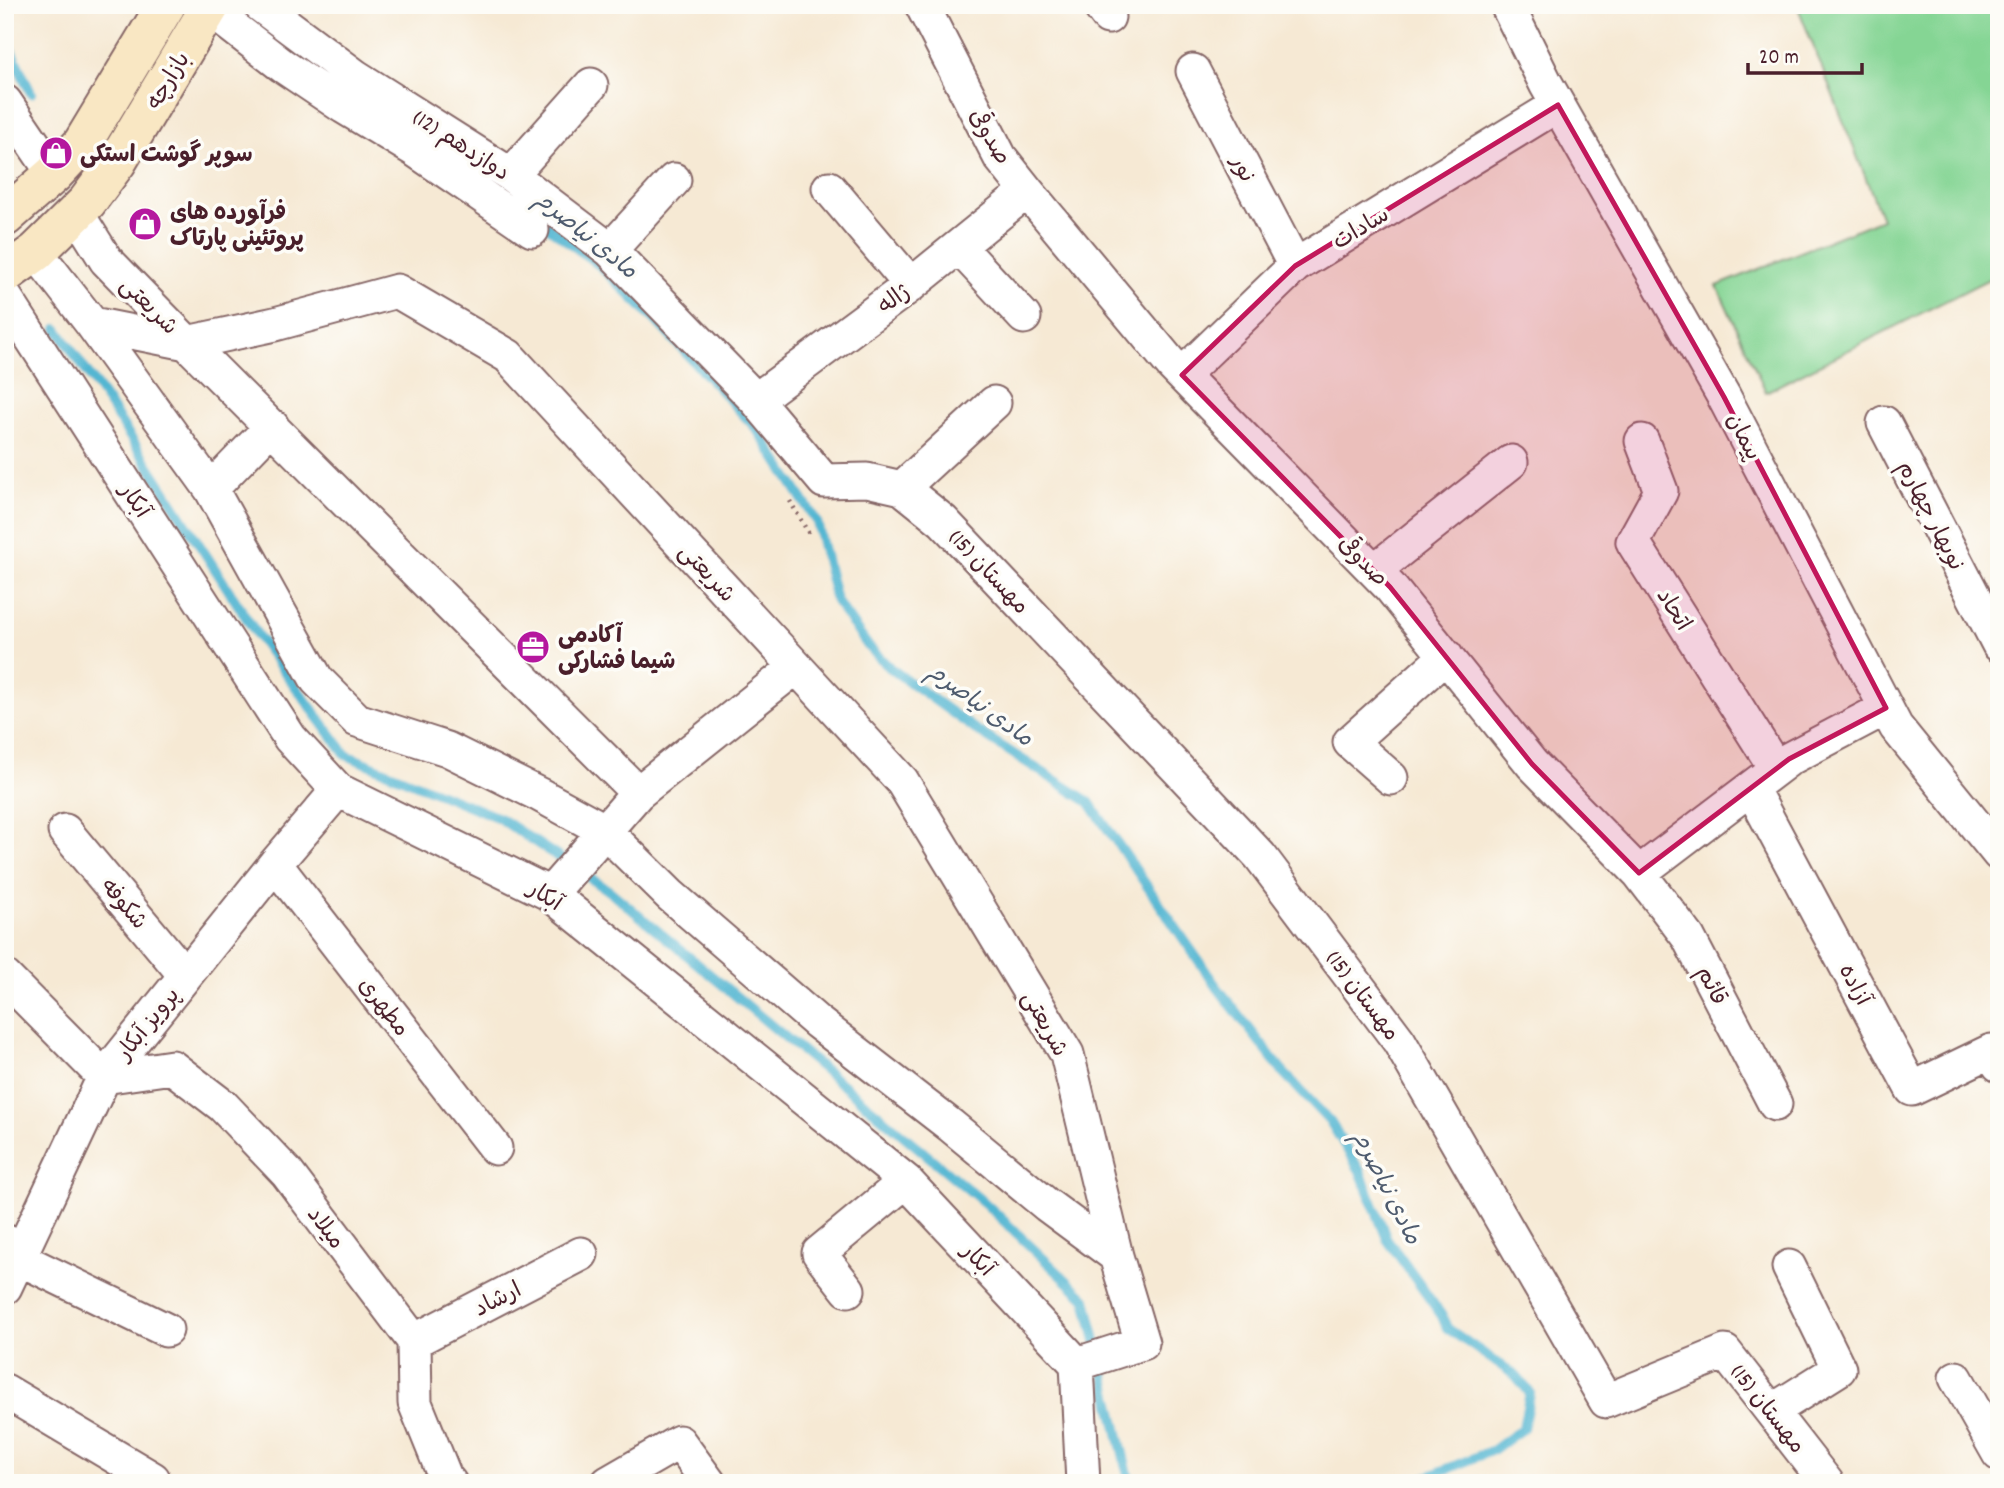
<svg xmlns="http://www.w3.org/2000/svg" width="2004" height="1488" font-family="Dekko,'Playpen Sans Arabic',sans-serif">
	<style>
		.green { fill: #85d594; stroke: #687a60; stroke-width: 2 }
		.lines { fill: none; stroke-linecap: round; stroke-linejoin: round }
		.stream { stroke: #53b6d2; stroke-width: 10 }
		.minor-casing { stroke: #866666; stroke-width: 37 }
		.secondary-casing { stroke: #866666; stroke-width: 42 }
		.path { stroke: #866666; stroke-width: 4.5; stroke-dasharray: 2 5; stroke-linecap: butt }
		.minor { stroke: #fff; stroke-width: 33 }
		.secondary { stroke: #f9e7c3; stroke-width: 38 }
		.marked { fill: #c2185b; fill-opacity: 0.2; stroke: #c2185b; stroke-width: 5; stroke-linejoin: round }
		.labels { text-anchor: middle; stroke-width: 7; stroke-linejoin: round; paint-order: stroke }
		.street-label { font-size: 23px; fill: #4a1f2b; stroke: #fdfcf7 }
		.poi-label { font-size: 23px; font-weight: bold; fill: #4a1f2b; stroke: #fdfcf7; text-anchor: start }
		.water-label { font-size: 24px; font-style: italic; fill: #4e5b6e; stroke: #fdfcf7 }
	</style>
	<rect width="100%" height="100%" fill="#fdfcf7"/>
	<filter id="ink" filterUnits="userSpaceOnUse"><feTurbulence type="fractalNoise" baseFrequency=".0143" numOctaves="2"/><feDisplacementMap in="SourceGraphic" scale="14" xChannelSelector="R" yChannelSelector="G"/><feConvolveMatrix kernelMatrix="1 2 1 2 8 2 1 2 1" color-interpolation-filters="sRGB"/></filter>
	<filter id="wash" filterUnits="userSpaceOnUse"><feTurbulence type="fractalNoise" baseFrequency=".00686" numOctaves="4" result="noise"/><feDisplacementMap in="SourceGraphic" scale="28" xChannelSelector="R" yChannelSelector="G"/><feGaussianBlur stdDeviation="1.57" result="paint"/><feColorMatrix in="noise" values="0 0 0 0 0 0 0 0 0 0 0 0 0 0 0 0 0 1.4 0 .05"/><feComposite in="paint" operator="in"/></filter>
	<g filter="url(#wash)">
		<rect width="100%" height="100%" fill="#f6e9d4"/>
		<!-- green -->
		<path class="green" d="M1797 5H1999V274L1766 392 1717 286 1882 219Z"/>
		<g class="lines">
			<!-- stream -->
			<path class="stream" d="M233 5 306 62
				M5 38 31 93
				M537 218 599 265 658 323 756 428 817 522 836 601 868 646 890 668 976 730 1089 802 1214 983 1282 1071 1331 1123 1360 1171 1387 1239 1442 1316 1447 1328 1516 1376 1530 1393 1523 1428 1493 1450 1413 1483
				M57 329 111 407 258 636 346 755 499 818 611 892 987 1205 1086 1299 1130 1483"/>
		</g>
	</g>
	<g filter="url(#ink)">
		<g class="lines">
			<defs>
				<path id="minor" d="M214 5 212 11 283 66 344 107 415 150 532 230
					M260 5 355 76 511 175 610 250 756 400 824 481 867 480 902 488 943 521 1260 856 1399 1041 1606 1401 1725 1352 1827 1483
					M922 5 1000 157 1027 191 1172 365 1390 587 1532 764 1639 873 1789 759 1886 708
					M1099 5 1108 17
					M1507 5 1546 84 1724 397 1896 727 1999 854
					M1193 71 1295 266
					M5 102 54 174
					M511 175 591 85
					M829 188 911 285
					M76 212 106 260 187 343 275 324 397 291 508 356 902 781 1067 1054 1116 1256
					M959 247 1024 317
					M610 250 674 180
					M36 252 92 324 211 489 317 680 357 720 447 749 540 795 604 830 670 895 817 1022 950 1125 1047 1205 1116 1256 1142 1343 1077 1364
					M5 297 290 738 338 790 550 894 906 1181 1077 1364 1083 1483
					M92 324 187 343 638 793
					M1182 375 1295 266 1558 105
					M756 400 911 285 1027 191
					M1884 423 1999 645
					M1642 441 1661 491 1633 542 1776 769
					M902 488 994 403
					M211 489 272 426
					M1375 570 1511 462
					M1391 778 1350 742 1446 656
					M1751 788 1912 1089 1991 1051 1999 1065
					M65 831 185 975
					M275 864 495 1148
					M1639 873 1688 937 1775 1104
					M550 894 638 793 796 667
					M5 977 104 1077 172 1067 223 1106 287 1173 414 1341 415 1403 445 1477 450 1483
					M7 1242 18 1258 166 1330
					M5 1287 104 1077 275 864 338 790
					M848 1290 819 1253 906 1181
					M414 1341 581 1254
					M1956 1378 1999 1454
					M5 1391 153 1479
					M1772 1411 1839 1369 1789 1267
					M608 1483 679 1442 709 1483"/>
				<path id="secondary" d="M5 217 54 174 82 144 166 5
					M5 274 36 252 87 202 117 162 211 5"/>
			</defs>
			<!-- minor casing -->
			<use href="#minor" class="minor-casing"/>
			<!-- secondary casing -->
			<use href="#secondary" class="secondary-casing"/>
			<!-- path -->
			<path class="path" d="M790 501 809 534"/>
			<!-- minor -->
			<use href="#minor" class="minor"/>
			<!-- secondary -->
			<use href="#secondary" class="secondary"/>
		</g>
	</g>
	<!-- marked area -->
	<path class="marked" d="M1558 105 1724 397 1886 708 1789 759 1639 873 1532 764 1390 587 1182 375 1295 266Z"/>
	<!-- icons -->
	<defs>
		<symbol id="shop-disc" viewBox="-11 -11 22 22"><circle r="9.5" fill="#b5179e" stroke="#fdfcf7"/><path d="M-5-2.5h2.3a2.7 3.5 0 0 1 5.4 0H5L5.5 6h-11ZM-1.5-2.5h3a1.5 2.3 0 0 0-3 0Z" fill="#fff"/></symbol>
		<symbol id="office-disc" viewBox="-11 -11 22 22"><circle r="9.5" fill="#b5179e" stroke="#fdfcf7"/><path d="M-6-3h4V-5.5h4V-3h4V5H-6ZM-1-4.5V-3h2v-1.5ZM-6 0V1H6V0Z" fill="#fff"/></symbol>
	</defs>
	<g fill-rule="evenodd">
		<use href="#shop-disc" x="37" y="134" width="38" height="38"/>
		<use href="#shop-disc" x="126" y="205" width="38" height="38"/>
		<use href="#office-disc" x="514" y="628" width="38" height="38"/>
	</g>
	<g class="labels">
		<!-- street labels -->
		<g class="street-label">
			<text transform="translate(167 80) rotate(-59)" y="8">بازارچه</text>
			<text transform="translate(991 136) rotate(60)" y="8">صدوقی</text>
			<text transform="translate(462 144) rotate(33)" y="8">دوازدهم (12)</text>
			<text transform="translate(1244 168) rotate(63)" y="8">نور</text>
			<text transform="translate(1360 227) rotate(-31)" y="8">سادات</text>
			<text transform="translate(893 298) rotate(-37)" y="8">ژاله</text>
			<text transform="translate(150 305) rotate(45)" y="8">شریعتی</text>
			<text transform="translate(1745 436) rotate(63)" y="8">پیمان</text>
			<text transform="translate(136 500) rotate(57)" y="8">آبکار</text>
			<text transform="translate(1932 515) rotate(63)" y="8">نوبهار چهارم</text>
			<text transform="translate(1364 560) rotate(46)" y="8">صدوقی</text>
			<text transform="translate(990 571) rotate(47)" y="8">مهستان (15)</text>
			<text transform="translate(708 572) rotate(47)" y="8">شریعتی</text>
			<text transform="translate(1675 609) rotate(58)" y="8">اتحاد</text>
			<text transform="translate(546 895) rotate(33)" y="8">آبکار</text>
			<text transform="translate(125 903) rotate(50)" y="8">شکوفه</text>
			<text transform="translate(1856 984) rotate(62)" y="8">آزاده</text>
			<text transform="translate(1713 985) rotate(63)" y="8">قائم</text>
			<text transform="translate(1364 995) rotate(53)" y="8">مهستان (15)</text>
			<text transform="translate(385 1006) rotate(52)" y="8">مطهری</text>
			<text transform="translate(147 1023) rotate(-51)" y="8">پرویز آبکار</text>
			<text transform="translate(1046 1023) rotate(61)" y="8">شریعتی</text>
			<text transform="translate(327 1227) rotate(53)" y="8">میلاد</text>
			<text transform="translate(979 1259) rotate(47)" y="8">آبکار</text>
			<text transform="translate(497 1298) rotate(-27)" y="8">ارشاد</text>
			<text transform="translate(1769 1408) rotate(52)" y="8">مهستان (15)</text>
		</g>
		<!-- poi labels -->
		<g class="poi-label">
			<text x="80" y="161">سوپر گوشت استکی</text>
			<text x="170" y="219">فرآورده های<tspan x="170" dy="26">پروتئینی پارتاک</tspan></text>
			<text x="558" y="642">آکادمی<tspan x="558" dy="26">شیما فشارکی</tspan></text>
		</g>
		<!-- water labels -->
		<g class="water-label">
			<text transform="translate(587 234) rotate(39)" y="8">مادی نیاصرم</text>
			<text transform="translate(981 704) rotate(36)" y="8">مادی نیاصرم</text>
			<text transform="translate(1388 1187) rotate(63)" y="8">مادی نیاصرم</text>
		</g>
	</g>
	<!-- margin -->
	<rect width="2004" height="1488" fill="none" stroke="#fdfcf7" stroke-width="28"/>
	<!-- scale -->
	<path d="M1748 63v10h114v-10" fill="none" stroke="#4a1f2b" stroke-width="3.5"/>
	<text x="1759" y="63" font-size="21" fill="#4a1f2b" stroke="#fdfcf7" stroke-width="5" paint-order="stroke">20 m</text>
</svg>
